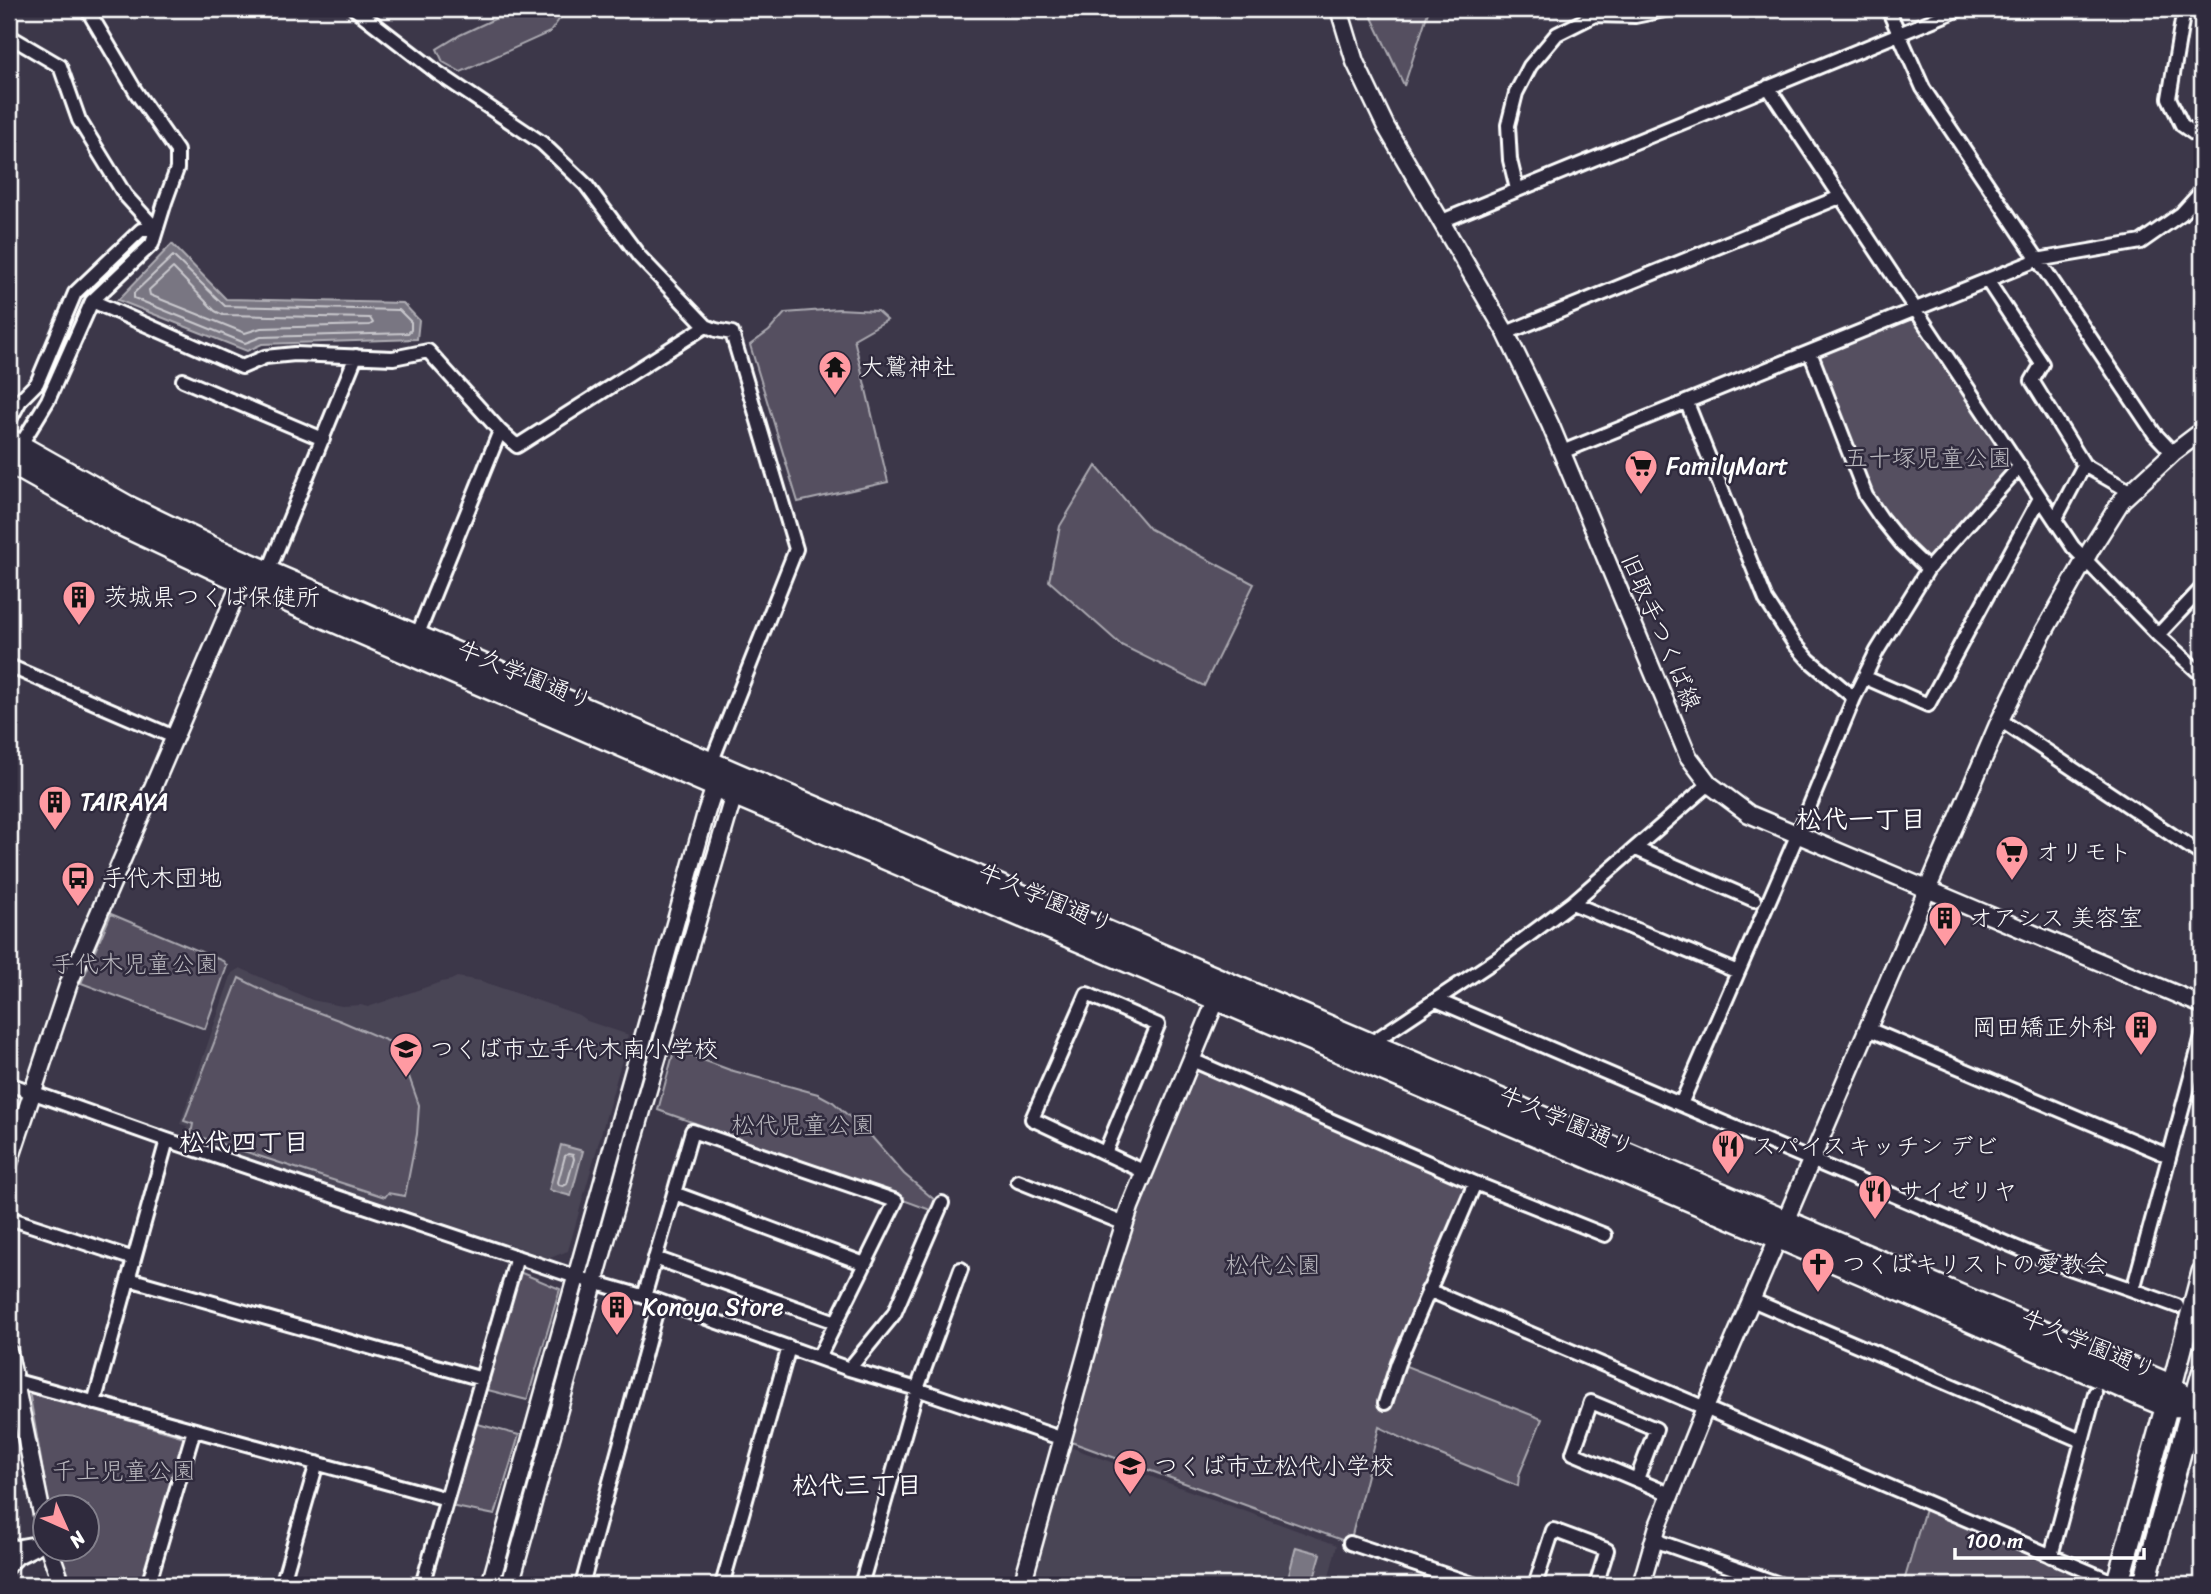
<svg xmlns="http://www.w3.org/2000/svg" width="2211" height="1594" font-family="Sriracha,'Klee One',sans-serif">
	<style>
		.built { fill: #494455 }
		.green { fill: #555060; stroke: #aaa8b0; stroke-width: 2 }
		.water { fill: #797682; stroke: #afadb4; stroke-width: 2 }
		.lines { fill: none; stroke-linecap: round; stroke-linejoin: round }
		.shore { stroke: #c9c8cd; stroke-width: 2 }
		.street-casing { stroke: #fff; stroke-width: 18 }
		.secondary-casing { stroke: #fff; stroke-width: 21 }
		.primary-casing { stroke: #fff; stroke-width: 24 }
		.highway-casing { stroke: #fff; stroke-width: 26 }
		.street { stroke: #2f2a3d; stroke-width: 12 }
		.secondary { stroke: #2f2a3d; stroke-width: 16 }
		.primary { stroke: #2f2a3d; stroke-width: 19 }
		.highway { stroke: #2f2a3d; stroke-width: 21 }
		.labels { text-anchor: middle; stroke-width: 5; stroke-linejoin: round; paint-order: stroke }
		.poi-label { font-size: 24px; fill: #fff; stroke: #2f2a3d; text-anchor: start }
		.park-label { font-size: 24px; fill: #bbb9bf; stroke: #2f2a3d }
		.street-label { font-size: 24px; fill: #fff; stroke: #2f2a3d }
		.neighbourhood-label { font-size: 26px; font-weight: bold; fill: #fff; stroke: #2f2a3d }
	</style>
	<rect width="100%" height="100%" fill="#3c3749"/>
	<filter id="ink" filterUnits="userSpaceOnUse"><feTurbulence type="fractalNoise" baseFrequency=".0143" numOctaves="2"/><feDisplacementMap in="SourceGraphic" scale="14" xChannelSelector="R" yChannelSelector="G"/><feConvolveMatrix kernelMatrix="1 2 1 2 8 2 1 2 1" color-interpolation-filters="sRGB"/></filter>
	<g filter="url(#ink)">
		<!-- built -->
		<path class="built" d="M240 968 312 1000 342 1006 361 1005 368 1007 441 982 451 980 457 977 481 981 579 1015 587 1021 629 1035 568 1251 550 1258 184 1136 187 1126 180 1124 232 973Z
			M1070 1447 1337 1545 1327 1585H1032Z"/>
		<!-- green -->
		<path class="green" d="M504 9H561V17L550 32 461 72 443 62 437 49 460 35 503 15Z
			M1368 9H1429L1404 86V85Z
			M838 309 877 311 887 320 854 339 888 482 798 502 750 345 769 331 785 313Z
			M1915 309 2020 466 1928 569 1881 518 1810 352Z
			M1096 466 1150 529 1254 584 1204 686 1121 645 1049 581 1060 526Z
			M111 914 223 961 227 966 205 1029 81 983Z
			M239 978 279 998 341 1021 390 1042 407 1071 419 1105 417 1134 405 1196 388 1193 385 1197 191 1134 193 1124 184 1121Z
			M676 1050 730 1070 818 1094 833 1102 871 1136 904 1174 937 1202 933 1211 903 1200 904 1197 658 1110 674 1051Z
			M1192 1060 1475 1183 1398 1363 1542 1419 1519 1475 1518 1486 1421 1447 1379 1427 1350 1543 1063 1439 1110 1269Z
			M517 1271 560 1289 527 1400 484 1389Z
			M29 1391 181 1436 185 1440 145 1582 142 1585H70L61 1568 57 1549 88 1548V1506H49Z
			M474 1423 519 1435 495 1515 450 1506Z
			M1925 1509 2098 1580 2097 1585H1903Z"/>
		<!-- water -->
		<path class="water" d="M172 244 226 299 403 303 419 320 417 339 262 344 247 351 118 300Z
			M561 1145 583 1151 571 1196 549 1190Z
			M1296 1547 1321 1554 1312 1585H1286Z"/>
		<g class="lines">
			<!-- shore -->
			<path class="shore" d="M173 256 225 306 399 310 411 322V330L408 333 261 337 245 343 134 298V293Z
				M173 268 215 311 223 315 370 318 373 323 370 325 261 328 245 333 150 295 149 290Z
				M568 1154 573 1155 574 1159 567 1184 563 1186 559 1185 558 1182 565 1156Z"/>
			<defs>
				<path id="street" d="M355 9 438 73 542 143 586 185 639 256 706 326 716 330 732 333 796 549 711 763
					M1888 9 1923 88 2154 433 2173 453
					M2184 9 2169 98 2182 125 2202 139
					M9 36 60 66 79 120 125 195 156 229
					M1768 87 2073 547 2158 635 2202 675
					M1517 189 1510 160 1508 125 1516 93 1530 66 1557 34 1595 15 1635 16 1670 9
					M1442 221 1960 9
					M1987 280 2042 364 2032 381 2084 465 2131 492
					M92 301 242 367 265 357 295 354 393 358 428 351 500 431 517 446 706 326
					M1506 333 1840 197
					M1810 352 1866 496 1881 518 1902 544 1928 569
					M183 380 323 439
					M1687 403 1766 600 1794 643 1809 660 1854 698
					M9 421 21 399 37 383 75 293 141 230 156 229
					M20 446 48 400 92 301 152 244 165 202 177 169V151L136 92 90 14 96 9
					M1562 452 2037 260 2141 242 2181 214 2202 191
					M2055 520 2084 465
					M268 572 356 356
					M2158 635 2202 588
					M417 636 500 431
					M9 666 174 737
					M1864 677 1928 705 2040 498
					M2000 720 2202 855
					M1636 849 1754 900
					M1572 903 1738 972
					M1436 1000 2041 1258 2133 1290 2202 1036
					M1868 1029 2169 1156
					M1371 1043 1497 959 1572 903 1709 784
					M1192 1060 1475 1183 1398 1363 1385 1403
					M9 1084 167 1140 576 1277 659 1301 849 1369 917 1389 1063 1439
					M1681 1104 1803 822 1854 698 1877 651 1928 569 2020 466
					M1105 1153 1158 1025 1087 994 1032 1119 1145 1172
					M1018 1181 1125 1224
					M1475 1183 1605 1235
					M674 1193 865 1264
					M9 1218 134 1259
					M655 1258 836 1322
					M129 1279 482 1379
					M1428 1290 2118 1584
					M2133 1290 2177 1306
					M644 1297 692 1131 896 1201 819 1357
					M1752 1300 2082 1441
					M849 1369 894 1314 942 1203
					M9 1379 447 1499
					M94 1403 167 1140
					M1637 1479 1656 1429 1591 1402 1573 1453 1670 1494
					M1654 1540 1782 1585
					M1350 1543 1476 1585
					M9 1548 38 1543
					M2051 1556 2095 1393
					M9 1566 18 1557 46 1543
					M147 1585 149 1582 194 1430
					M282 1585 317 1463
					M422 1585 517 1257
					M582 1585 659 1301
					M722 1585 789 1347
					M861 1585 917 1389 961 1269
					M1535 1585 1553 1530 1607 1550 1596 1585"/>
				<path id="secondary" d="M1339 9 1355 62 1386 127 1506 333 1550 424 1688 756 1709 784 1749 814 2202 1005
					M9 1163 69 983 245 573
					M9 1353 46 1534
					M49 1548 62 1585
					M490 1585 706 813 715 786 723 780
					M510 1585 643 1107 734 794 733 785
					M1022 1585 1110 1269 1130 1207 1220 991
					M1641 1585 1658 1526 1705 1408 2000 720 2041 637 2091 549 2122 500 2173 453 2202 431"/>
				<path id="primary" d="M2172 1386 2202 1272
					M2193 1405 2202 1373"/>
				<path id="highway" d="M9 440 128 507 219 551 678 749 2172 1386 2193 1405
					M9 462 120 524 241 581 734 794 1866 1275 2138 1394 2167 1406 2193 1405
					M2117 1585 2170 1394
					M2144 1585 2193 1405"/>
			</defs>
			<!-- street casing -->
			<use href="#street" class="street-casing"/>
			<!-- secondary casing -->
			<use href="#secondary" class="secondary-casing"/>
			<!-- primary casing -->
			<use href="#primary" class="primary-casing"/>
			<!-- highway casing -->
			<use href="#highway" class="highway-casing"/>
			<!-- street -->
			<use href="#street" class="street"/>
			<!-- secondary -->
			<use href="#secondary" class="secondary"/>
			<!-- primary -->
			<use href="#primary" class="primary"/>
			<!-- highway -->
			<use href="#highway" class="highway"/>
		</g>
	</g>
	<!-- icons -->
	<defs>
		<symbol id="temple-pin" viewBox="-11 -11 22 30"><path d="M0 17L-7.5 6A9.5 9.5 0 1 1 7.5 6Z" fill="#ff9aa2" stroke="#2f2a3d"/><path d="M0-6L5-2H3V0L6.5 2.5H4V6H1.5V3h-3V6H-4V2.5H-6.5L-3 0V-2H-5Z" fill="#111"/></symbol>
		<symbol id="supermarket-pin" viewBox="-11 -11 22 30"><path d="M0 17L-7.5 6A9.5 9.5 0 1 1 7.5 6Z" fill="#ff9aa2" stroke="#2f2a3d"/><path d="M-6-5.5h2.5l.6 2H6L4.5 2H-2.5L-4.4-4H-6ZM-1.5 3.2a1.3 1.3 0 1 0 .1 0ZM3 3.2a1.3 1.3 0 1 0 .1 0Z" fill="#111"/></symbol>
		<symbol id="building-pin" viewBox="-11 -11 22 30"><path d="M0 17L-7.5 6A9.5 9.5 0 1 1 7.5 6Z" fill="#ff9aa2" stroke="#2f2a3d"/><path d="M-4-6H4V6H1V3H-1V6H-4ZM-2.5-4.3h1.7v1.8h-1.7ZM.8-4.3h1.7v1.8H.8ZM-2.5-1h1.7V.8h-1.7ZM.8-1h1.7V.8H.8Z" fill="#111"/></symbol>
		<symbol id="bus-pin" viewBox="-11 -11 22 30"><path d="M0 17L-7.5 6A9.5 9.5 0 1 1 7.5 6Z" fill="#ff9aa2" stroke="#2f2a3d"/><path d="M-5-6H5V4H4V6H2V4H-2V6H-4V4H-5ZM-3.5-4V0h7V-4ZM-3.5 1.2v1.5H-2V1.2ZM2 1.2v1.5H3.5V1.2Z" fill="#111"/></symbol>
		<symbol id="school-pin" viewBox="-11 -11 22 30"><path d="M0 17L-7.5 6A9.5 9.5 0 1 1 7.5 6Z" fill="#ff9aa2" stroke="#2f2a3d"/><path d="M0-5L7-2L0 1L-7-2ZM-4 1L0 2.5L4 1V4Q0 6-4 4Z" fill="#111"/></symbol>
		<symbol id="restaurant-pin" viewBox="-11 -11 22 30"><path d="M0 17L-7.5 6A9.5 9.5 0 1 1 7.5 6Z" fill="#ff9aa2" stroke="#2f2a3d"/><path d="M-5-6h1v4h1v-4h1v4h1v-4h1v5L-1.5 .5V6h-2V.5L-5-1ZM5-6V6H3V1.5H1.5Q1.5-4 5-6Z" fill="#111"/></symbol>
		<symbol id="church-pin" viewBox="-11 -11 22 30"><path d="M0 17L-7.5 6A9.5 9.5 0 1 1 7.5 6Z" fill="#ff9aa2" stroke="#2f2a3d"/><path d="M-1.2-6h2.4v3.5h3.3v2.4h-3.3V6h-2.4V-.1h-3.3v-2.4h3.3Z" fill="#111"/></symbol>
	</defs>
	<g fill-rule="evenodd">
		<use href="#temple-pin" x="816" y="348" width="38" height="52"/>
		<use href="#supermarket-pin" x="1622" y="447" width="38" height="52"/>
		<use href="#building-pin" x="60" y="578" width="38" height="52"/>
		<use href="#building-pin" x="36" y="783" width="38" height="52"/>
		<use href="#supermarket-pin" x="1993" y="833" width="38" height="52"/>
		<use href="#bus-pin" x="59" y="859" width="38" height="52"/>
		<use href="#building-pin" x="1926" y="899" width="38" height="52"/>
		<use href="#building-pin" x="2122" y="1008" width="38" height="52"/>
		<use href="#school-pin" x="387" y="1030" width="38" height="52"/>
		<use href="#restaurant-pin" x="1709" y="1127" width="38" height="52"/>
		<use href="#restaurant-pin" x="1856" y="1172" width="38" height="52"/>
		<use href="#church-pin" x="1799" y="1245" width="38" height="52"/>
		<use href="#building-pin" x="598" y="1288" width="38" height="52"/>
		<use href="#school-pin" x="1111" y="1447" width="38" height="52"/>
	</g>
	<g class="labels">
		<!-- poi labels -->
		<g class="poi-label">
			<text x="860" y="375">大鷲神社</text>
			<text x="1666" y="474">FamilyMart</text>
			<text x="104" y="605">茨城県つくば保健所</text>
			<text x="80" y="810">TAIRAYA</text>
			<text x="2036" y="860">オリモト</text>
			<text x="102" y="886">手代木団地</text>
			<text x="1969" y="926">オアシス 美容室</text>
			<text x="2116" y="1035" text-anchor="end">岡田矯正外科</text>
			<text x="430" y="1057">つくば市立手代木南小学校</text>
			<text x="1752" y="1154">スパイスキッチン デビ</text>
			<text x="1899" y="1199">サイゼリヤ</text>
			<text x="1842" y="1272">つくばキリストの愛教会</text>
			<text x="642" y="1315">Konoya Store</text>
			<text x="1154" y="1474">つくば市立松代小学校</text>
		</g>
		<!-- park labels -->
		<g class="park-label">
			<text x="1928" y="466">五十塚児童公園</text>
			<text x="135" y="972">手代木児童公園</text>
			<text x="803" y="1133">松代児童公園</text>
			<text x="1273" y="1273">松代公園</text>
			<text x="124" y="1479">千上児童公園</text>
		</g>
		<!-- street labels -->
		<g class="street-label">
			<text transform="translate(1661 632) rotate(67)" y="8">旧取手つくば線</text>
			<text transform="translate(525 675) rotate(23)" y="8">牛久学園通り</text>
			<text transform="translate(1046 898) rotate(23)" y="8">牛久学園通り</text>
			<text transform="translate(1567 1121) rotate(23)" y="8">牛久学園通り</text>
			<text transform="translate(2089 1344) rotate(23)" y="8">牛久学園通り</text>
		</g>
		<!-- neighbourhood labels -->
		<g class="neighbourhood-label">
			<text x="1861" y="828">松代一丁目</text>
			<text x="244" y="1151">松代四丁目</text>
			<text x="857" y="1494">松代三丁目</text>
		</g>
	</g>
	<!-- margin -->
	<rect width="2211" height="1594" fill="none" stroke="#2f2a3d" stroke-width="35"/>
	<rect x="18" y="18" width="2176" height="1559" fill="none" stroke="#fff" stroke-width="2.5" filter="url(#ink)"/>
	<!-- north arrow -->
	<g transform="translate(66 1528) rotate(135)"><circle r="33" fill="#2f2a3d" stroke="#827f8b" stroke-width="2"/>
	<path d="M0-5L12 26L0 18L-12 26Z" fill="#ff9aa2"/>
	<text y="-10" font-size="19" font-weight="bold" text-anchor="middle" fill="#ffffff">N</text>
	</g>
	<!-- scale -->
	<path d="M1955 1548v10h189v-10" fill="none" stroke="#ffffff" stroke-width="3.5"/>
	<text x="1966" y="1548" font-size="21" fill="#ffffff" stroke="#2f2a3d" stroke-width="5" paint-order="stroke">100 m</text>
</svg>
